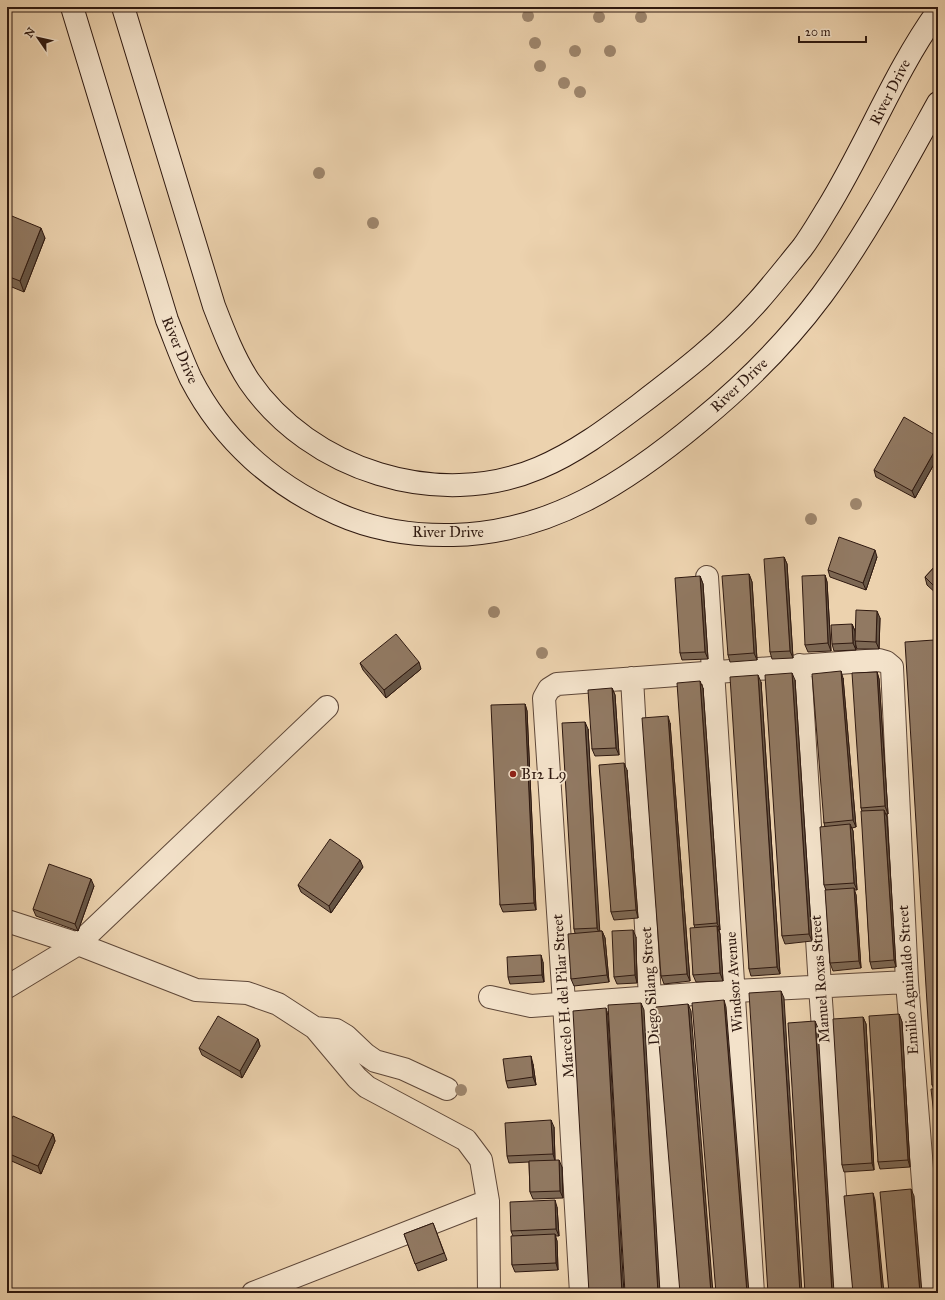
<svg xmlns="http://www.w3.org/2000/svg" width="945" height="1300" font-family="'IM FELL Great Primer',serif">
	<style>
		.lines { fill: none; stroke-linecap: round; stroke-linejoin: round }
		.street-casing { stroke: #5e4738; stroke-width: 24 }
		.secondary-casing { stroke: #2f1910; stroke-width: 24 }
		.street { stroke: #f3e2ca; stroke-width: 22 }
		.secondary { stroke: #f3e2ca; stroke-width: 22 }
		.tree { fill: #9e866d }
		.wall { fill: #7d6854; stroke: #2f1910 }
		.shaded-wall { fill: #665545; stroke: #2f1910 }
		.building { fill: #917962; stroke: #2f1910 }
		.poi-dot { fill: #8f2418; stroke: #f3e2ca; stroke-width: 1.5 }
		.labels { text-anchor: middle; stroke-width: 3.5; stroke-linejoin: round; paint-order: stroke }
		.street-label { font-size: 15px; fill: #2f1910; stroke: #f3e2ca }
		.poi-label { font-size: 15px; fill: #2f1910; stroke: #f3e2ca; text-anchor: start }
	</style>
	<rect width="100%" height="100%" fill="#ecd2ae"/>
	<filter id="stains"><feTurbulence type="fractalNoise" baseFrequency=".005" numOctaves="4"/><feColorMatrix values="0 0 0 0 .2 0 0 0 0 .09 0 0 0 0 .02 0 0 0 .5 -.17"/></filter>
	<radialGradient id="worn" r=".72"><stop offset=".6" stop-color="#630" stop-opacity="0"/><stop offset="1" stop-color="#630" stop-opacity=".3"/></radialGradient>
	<g class="lines">
		<defs>
			<path id="street" d="M707 577 753 1293
				M800 665 820 987 842 1293
				M632 678 650 998 671 1293
				M7 921 78 944 196 990 247 993 278 1004 315 1028 336 1030 346 1036 365 1054 375 1061 404 1069 447 1089
				M7 987 78 944 327 707
				M490 997 531 1006 735 991 907 982
				M315 1028 357 1078 367 1087 466 1140 481 1160 488 1201 489 1293
				M253 1293 488 1201
				M581 1293 564 1003 544 698 549 689 557 684 879 660 886 662 892 667 907 982 932 1293"/>
			<path id="secondary" d="M72 7 167 320C175 340 182 360 191 379 223 441 275 486 338 514 374 530 413 536 453 535 550 533 627 482 700 421 745 384 787 342 822 295 867 234 902 168 938 103
				M123 7 214 306C224 332 234 358 249 381 310 470 438 511 539 468 575 453 607 429 639 405 681 373 724 340 759 300 774 283 788 265 802 248 811 236 819 222 827 209 867 144 894 72 938 11"/>
		</defs>
		<!-- street casing -->
		<use href="#street" class="street-casing"/>
		<!-- secondary casing -->
		<use href="#secondary" class="secondary-casing"/>
		<!-- street -->
		<use href="#street" class="street"/>
		<!-- secondary -->
		<use href="#secondary" class="secondary"/>
	</g>
	<!-- trees -->
	<g class="tree">
		<circle cx="528" cy="16" r="6"/>
		<circle cx="599" cy="17" r="6"/>
		<circle cx="641" cy="17" r="6"/>
		<circle cx="535" cy="43" r="6"/>
		<circle cx="575" cy="51" r="6"/>
		<circle cx="610" cy="51" r="6"/>
		<circle cx="540" cy="66" r="6"/>
		<circle cx="564" cy="83" r="6"/>
		<circle cx="580" cy="92" r="6"/>
		<circle cx="319" cy="173" r="6"/>
		<circle cx="373" cy="223" r="6"/>
		<circle cx="856" cy="504" r="6"/>
		<circle cx="811" cy="519" r="6"/>
		<circle cx="494" cy="612" r="6"/>
		<circle cx="542" cy="653" r="6"/>
		<circle cx="461" cy="1090" r="6"/>
	</g>
	<!-- wall -->
	<path class="wall" d="M7 214 45 238 24 292 7 285Z
		M938 437V457L915 498 876 477 874 470Z
		M784 557 787 564 793 658 772 659 770 652Z
		M877 557 866 590 830 577 828 570Z
		M938 563V595L927 585 925 577Z
		M749 574 752 582 757 660 730 662 728 655Z
		M825 575 827 582 831 651 808 652 805 645Z
		M700 576 703 584 708 659 682 660 680 653Z
		M880 618 879 649H857L855 643 856 650 834 651 832 644 852 624 855 631V636Z
		M936 647 938 675V1197L935 1119 934 1115V1089L932 1085Z
		M360 663 421 669 386 698 363 670Z
		M877 672 879 679 888 814H886L887 817 896 967 872 969 870 962 862 811 861 808Z
		M843 678 856 827 852 828 853 831 857 890H854L856 895 861 968 833 971 830 963 826 890 824 885 825 827 824 823Z
		M795 680 812 941 785 944 782 936Z
		M761 682 780 974 751 976 749 969Z
		M612 688 615 695 619 755 595 756 592 749Z
		M703 688 720 930H719L720 934 723 981 696 982 693 975 695 928 694 925Z
		M525 704 527 711 536 910 503 912 500 905Z
		M670 723 690 981 664 984 661 976Z
		M588 729 599 931H602L605 938 609 982 574 986 571 979 575 933 574 929Z
		M627 770 638 918 614 920 611 912Z
		M363 867 331 913 301 892 298 885Z
		M94 886 78 931 36 916 33 909Z
		M636 937 637 983 617 984 614 977Z
		M543 962 544 982 510 984 508 977Z
		M899 1014 902 1022 910 1167 880 1169 878 1162Z
		M863 1017 866 1024 874 1170 844 1172 842 1165Z
		M258 1039 260 1046 242 1078 202 1055 199 1048Z
		M533 1064 536 1085 508 1088 506 1081Z
		M554 1127 555 1160 562 1167 563 1198 533 1199 530 1192 529 1162 509 1163 507 1156Z
		M7 1129 53 1134 55 1141 41 1174 7 1159Z
		M557 1207 559 1236H555L557 1241 558 1270 515 1272 512 1265 513 1236 511 1231Z
		M433 1223 447 1260 418 1271 404 1234Z"/>
	<!-- shaded-wall -->
	<path class="shaded-wall" d="M41 228 45 238 24 292 20 281Z
		M938 445V457L915 498 912 491Z
		M875 550 877 557 866 590 863 583Z
		M784 557 787 564 793 658 790 651Z
		M749 574 752 582 757 660 754 653Z
		M825 575 827 582 831 651 828 643Z
		M700 576 703 584 708 659 705 652Z
		M877 611 880 618 879 649 876 642Z
		M852 624 855 631 856 650 853 643Z
		M934 640 936 647 938 675V710Z
		M419 662 421 669 386 698 384 690Z
		M841 671 843 678 856 827 853 820Z
		M877 672 879 679 888 814 885 806Z
		M792 673 795 680 812 941 809 934Z
		M758 675 761 682 780 974 777 967Z
		M700 681 703 688 720 930 717 923Z
		M612 688 615 695 619 755 616 748Z
		M525 704 527 711 536 910 534 903Z
		M668 716 670 723 690 981 687 974Z
		M585 722 588 729 600 935 597 928Z
		M624 763 627 770 638 918 636 910Z
		M884 810 887 817 896 967 894 960Z
		M850 824 853 831 857 890 854 883Z
		M360 860 363 867 331 913 329 906Z
		M91 879 94 886 78 931 75 924Z
		M854 888 856 895 861 968 859 961Z
		M717 926 720 934 723 981 720 973Z
		M633 930 636 937 637 983 635 975Z
		M602 931 605 938 609 982 607 975Z
		M541 955 543 962 544 982 542 975Z
		M781 991 784 998 802 1293H800Z
		M724 1000 726 1007 749 1293H747Z
		M641 1003 644 1010 660 1293H658Z
		M688 1004 691 1011 713 1293H711Z
		M606 1008 608 1016 624 1293H622Z
		M899 1014 902 1022 910 1167 908 1160Z
		M863 1017 866 1024 874 1170 872 1163Z
		M815 1021 818 1028 834 1293H832Z
		M258 1039 260 1046 242 1078 240 1071Z
		M531 1056 533 1064 536 1085 533 1077Z
		M551 1120 554 1127 555 1161 553 1154Z
		M53 1134 55 1141 41 1174 38 1166Z
		M559 1160 562 1167 563 1198 560 1191Z
		M911 1189 914 1196 922 1293H920Z
		M873 1193 875 1200 884 1293H882Z
		M555 1200 557 1207 559 1236 556 1229Z
		M555 1234 557 1241 558 1270 556 1263Z"/>
	<!-- building -->
	<path class="building" d="M7 214 41 228 20 281 7 276Z
		M904 417 938 437V445L912 491 874 470Z
		M839 537 875 550 863 583 828 570Z
		M784 557 790 651 770 652 764 559Z
		M938 563V590L925 577Z
		M749 574 754 653 728 655 722 576Z
		M825 575 828 643 805 645 802 576Z
		M700 576 705 652 680 653 675 578Z
		M856 610 877 611 876 642 855 641Z
		M852 624 853 643 832 644 831 625Z
		M396 634 419 662 384 690 360 663Z
		M938 635V640L936 638Z
		M934 640 938 710V1085H932L905 642Z
		M841 671 853 820 824 823 812 674Z
		M877 672 885 806 861 808 852 673Z
		M792 673 809 934 782 936 765 675Z
		M758 675 777 967 749 969 730 677Z
		M700 681 717 923 694 925 677 683Z
		M612 688 616 748 592 749 588 690Z
		M525 704 534 903 500 905 491 705Z
		M668 716 687 974 661 976 642 718Z
		M585 722 597 928 574 929 562 723Z
		M624 763 636 910 611 912 599 765Z
		M884 810 894 960 870 962 861 811Z
		M850 824 854 883 824 885 820 827Z
		M330 839 360 860 329 906 298 885Z
		M49 864 91 879 75 924 33 909Z
		M854 888 859 961 830 963 825 890Z
		M717 926 720 973 693 975 690 928Z
		M633 930 635 975 614 977 612 931Z
		M602 931 607 975 571 979 568 934Z
		M541 955 542 975 508 977 507 957Z
		M781 991 800 1293H768L749 993Z
		M724 1000 747 1293H716L692 1003Z
		M641 1003 658 1293H625L608 1005Z
		M688 1004 711 1293H680L656 1007Z
		M606 1008 622 1293H589L573 1011Z
		M899 1014 908 1160 878 1162 869 1016Z
		M218 1016 258 1039 240 1071 199 1048Z
		M863 1017 872 1163 842 1165 833 1019Z
		M815 1021 832 1293H805L788 1023Z
		M531 1056 533 1077 506 1081 503 1059Z
		M931 1089H938V1115H934Z
		M13 1116 53 1134 38 1166 7 1153V1129Z
		M934 1119H938V1197Z
		M551 1120 553 1154 507 1156 505 1123Z
		M559 1160 560 1191 530 1192 529 1161Z
		M911 1189 920 1293H889L880 1192Z
		M873 1193 882 1293H853L844 1196Z
		M555 1200 556 1229 511 1231 510 1202Z
		M433 1223 444 1253 415 1264 404 1234Z
		M555 1234 556 1263 512 1265 511 1236Z"/>
	<!-- markers -->
	<circle class="poi-dot" cx="513" cy="774" r="4"/>
	<g class="labels">
		<!-- street labels -->
		<g class="street-label">
			<text transform="translate(890 92) rotate(-63)" y="5">River Drive</text>
			<text transform="translate(180 350) rotate(67)" y="5">River Drive</text>
			<text transform="translate(739 385) rotate(-43)" y="5">River Drive</text>
			<text x="448" y="537">River Drive</text>
			<text transform="translate(820 979) rotate(-94)" y="5">Manuel Roxas Street</text>
			<text transform="translate(908 980) rotate(-94)" y="5">Emilio Aguinaldo Street</text>
			<text transform="translate(734 982) rotate(-94)" y="5">Windsor Avenue</text>
			<text transform="translate(650 986) rotate(-94)" y="5">Diego Silang Street</text>
			<text transform="translate(563 996) rotate(-94)" y="5">Marcelo H. del Pilar Street</text>
		</g>
		<!-- poi labels -->
		<g class="poi-label">
			<text x="521" y="779">B12 L9</text>
		</g>
	</g>
	<!-- margin -->
	<rect width="945" height="1300" fill="none" stroke="#ecd2ae" stroke-width="24"/>
	<rect x="8" y="8" width="929" height="1284" fill="none" stroke="#2f1910" stroke-width="2"/>
	<rect x="12" y="12" width="921" height="1276" fill="none" stroke="#2f1910"/>
	<!-- north arrow -->
	<g transform="translate(38 38) rotate(304)" stroke="#f3e2ca" stroke-width="3" paint-order="stroke">
	<path d="M0-3L7 15L0 10L-7 15Z" fill="#2f1910"/>
	<text y="-6" font-size="11" font-weight="bold" text-anchor="middle" fill="#2f1910">N</text>
	</g>
	<!-- scale -->
	<path d="M799 36v6h67v-6" fill="none" stroke="#2f1910" stroke-width="2"/>
	<text x="805" y="36" font-size="12" fill="#2f1910" stroke="#f3e2ca" stroke-width="3" paint-order="stroke">20 m</text>
	<rect width="100%" height="100%" filter="url(#stains)"/>
	<rect width="100%" height="100%" fill="url(#worn)"/>
</svg>
